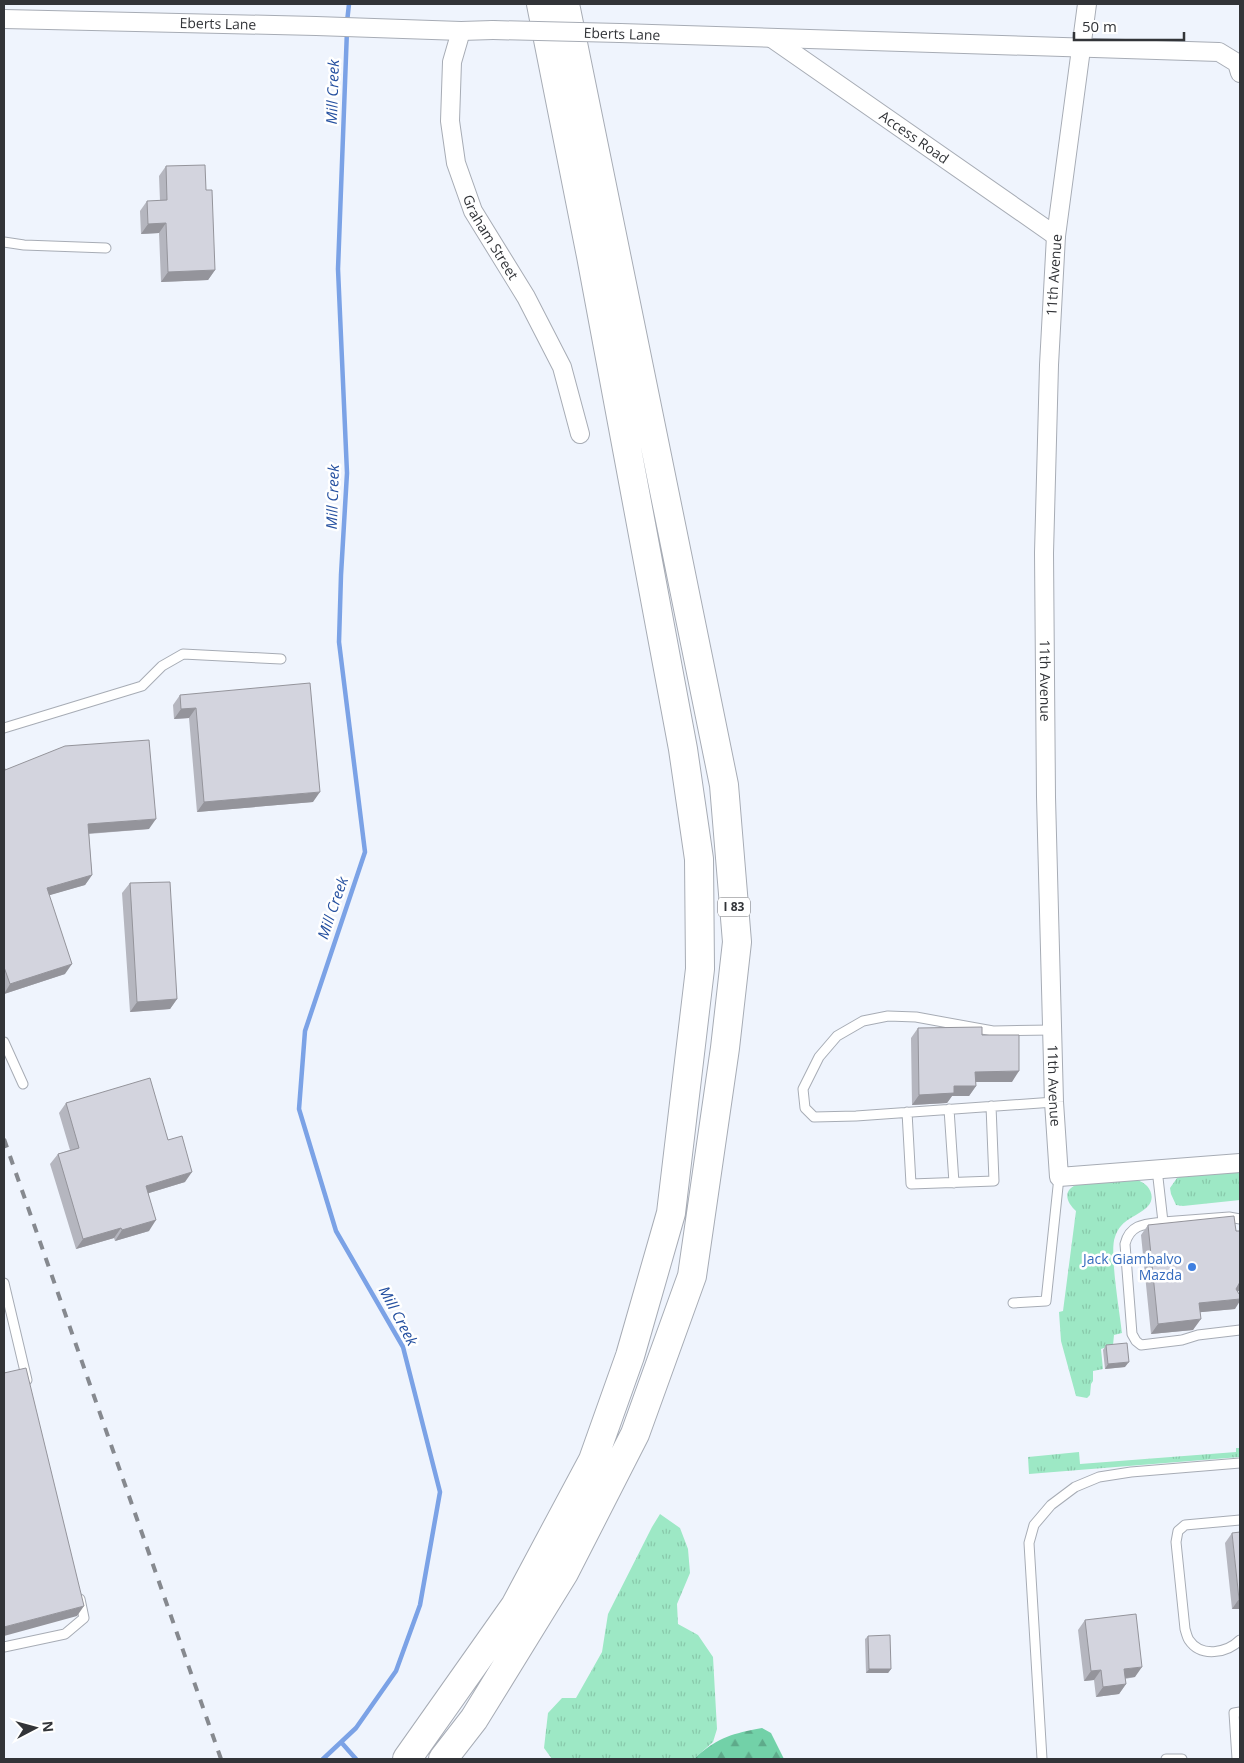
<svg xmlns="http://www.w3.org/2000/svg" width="1244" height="1763" font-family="'Open Sans',sans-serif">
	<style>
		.grass { fill: url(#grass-tufts) }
		.forest { fill: url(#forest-firs) }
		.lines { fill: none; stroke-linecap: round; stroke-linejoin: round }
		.stream { stroke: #7ba2e6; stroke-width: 4.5 }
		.lane-casing { stroke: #a7acb5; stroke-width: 11 }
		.street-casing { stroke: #a7acb5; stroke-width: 20 }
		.highway-casing { stroke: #a7acb5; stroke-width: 30 }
		.lane { stroke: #fff; stroke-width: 9 }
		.street { stroke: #fff; stroke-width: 18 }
		.highway { stroke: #fff; stroke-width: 28 }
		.rail { stroke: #86898f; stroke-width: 4; stroke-dasharray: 9 9; stroke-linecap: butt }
		.street-bridge-casing { stroke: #a7acb5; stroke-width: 20; stroke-linecap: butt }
		.street-bridge { stroke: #fff; stroke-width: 18 }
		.wall { fill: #b5b6bf }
		.shaded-wall { fill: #94949b }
		.building { fill: #d3d4de; stroke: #94949b }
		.shop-dot { fill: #3f7fe0; stroke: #fff; stroke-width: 2 }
		.labels { text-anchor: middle; stroke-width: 5; stroke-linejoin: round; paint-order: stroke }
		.shield { fill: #fff; stroke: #707174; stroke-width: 1 }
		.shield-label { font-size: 12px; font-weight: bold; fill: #323438 }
		.street-label { font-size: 14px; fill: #323438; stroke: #fff }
		.shop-label { font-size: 14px; fill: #366cbe; stroke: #fff; text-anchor: end }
		.water-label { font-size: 15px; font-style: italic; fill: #2550a0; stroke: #fff }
	</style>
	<defs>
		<pattern id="grass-tufts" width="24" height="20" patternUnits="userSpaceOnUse" patternTransform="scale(1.25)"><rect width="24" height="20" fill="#9de8c5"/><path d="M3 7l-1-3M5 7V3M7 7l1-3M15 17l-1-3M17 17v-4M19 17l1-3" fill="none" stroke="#88c8aa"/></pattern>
		<pattern id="forest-firs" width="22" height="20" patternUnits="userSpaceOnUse" patternTransform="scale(1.25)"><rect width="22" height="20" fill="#72d1a8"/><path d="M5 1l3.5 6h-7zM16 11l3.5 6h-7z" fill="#5eaa8a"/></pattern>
	</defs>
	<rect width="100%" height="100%" fill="#eff4fd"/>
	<!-- grass -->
	<path class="grass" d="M1240 1171V1200L1183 1206 1176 1205 1171 1194 1170 1188 1177 1178 1182 1176Z
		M1136 1180C1148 1182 1157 1196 1148 1206 1138 1217 1121 1218 1115 1237 1109 1251 1120 1314 1122 1333L1114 1335 1113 1345 1101 1349 1103 1369 1093 1371V1381L1091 1384 1090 1395 1087 1398 1076 1396 1061 1341 1059 1312 1063 1311 1076 1211C1067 1203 1062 1191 1076 1185 1086 1181 1123 1181 1136 1180Z
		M1236 1448H1240V1457L1029 1474 1028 1457 1079 1452 1080 1464 1236 1452Z
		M660 1514 680 1528 688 1549 690 1573 677 1604 678 1624 698 1635 713 1657 717 1729 713 1742 696 1757V1759H552L544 1748 548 1713 562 1698H576L602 1652 608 1614 652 1527Z"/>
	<!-- forest -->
	<path class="forest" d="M762 1728 771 1733 784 1759H696V1757C720 1736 732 1734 762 1728Z"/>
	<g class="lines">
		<!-- stream -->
		<path class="stream" d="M347 22 349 4
			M341 1742 356 1759
			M323 1759 356 1728 396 1671 420 1605 440 1492 403 1347 336 1231 299 1109 305 1031 365 852 339 642 341 575 347 473 338 269 347 30"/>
		<defs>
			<path id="lane" d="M4 242 24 245 106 248
				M4 728 142 686 162 666 183 654 281 659
				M1052 1030 993 1031 916 1017 888 1016 863 1021 837 1036 819 1057 803 1089 805 1108 814 1117 856 1116 1054 1102
				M4 1042 23 1084
				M949 1109 954 1183
				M907 1112 911 1184 994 1181 991 1106
				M1157 1169 1163 1222 1229 1217 1240 1219
				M1163 1222C1145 1224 1130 1224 1125 1244L1132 1334 1136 1341 1141 1345 1182 1340 1198 1335 1240 1330
				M4 1283 27 1380
				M1013 1303 1046 1301 1059 1177
				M1240 1520 1185 1525 1178 1531 1176 1542 1185 1629C1186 1632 1187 1637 1189 1640 1201 1658 1227 1653 1240 1640
				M4 1647 65 1634 84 1618 80 1599
				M1042 1759 1029 1543 1034 1525 1051 1505 1075 1487 1099 1477 1131 1472 1240 1463
				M1166 1759H1182
				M1237 1759 1234 1713 1240 1712"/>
			<g id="street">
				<path id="s1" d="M1087 4 1056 236 1049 365 1044 553 1046 797 1054 1102 1059 1177 1240 1163"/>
				<path id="s2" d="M4 19 316 26 461 31 493 30"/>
				<path id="s3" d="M461 31 452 62 450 121 456 163 473 211 526 297 562 367 580 434"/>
				<path d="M620 33 1219 52 1237 63 1240 73"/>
				<path id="s4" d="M773 39 1056 236"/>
			</g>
			<path id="highway" d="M407 1759 515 1606 593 1460 630 1356 671 1213 700 969 699 859 683 749 591 256 541 4
				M443 1759 474 1719 564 1573 635 1434 692 1276 725 1048 737 942 724 785 565 4"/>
		</defs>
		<!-- lane casing -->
		<use href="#lane" class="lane-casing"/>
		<!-- street casing -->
		<use href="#street" class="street-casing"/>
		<!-- highway casing -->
		<use href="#highway" class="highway-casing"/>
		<!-- lane -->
		<use href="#lane" class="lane"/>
		<!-- street -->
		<use href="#street" class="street"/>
		<!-- highway -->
		<use href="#highway" class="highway"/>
		<!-- rail -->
		<path class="rail" d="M4 1139 221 1759"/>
		<defs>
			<path id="street-bridge" d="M493 30 620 33"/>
		</defs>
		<!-- street-bridge casing -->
		<use href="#street-bridge" class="street-bridge-casing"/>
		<!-- street-bridge -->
		<use href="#street-bridge" class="street-bridge"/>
	</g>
	<!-- wall -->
	<path class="wall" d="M166 166 206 190 215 270 208 280 161 282 159 233 141 234 140 211 147 201H160L159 176Z
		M180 695 313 802 197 812 189 718 174 719 173 705Z
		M4 765 5 770 149 829 89 834 92 875 85 885 49 895 65 974 4 994Z
		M130 883 177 999 170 1009 130 1012 122 893Z
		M918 1028 982 1035 1012 1082H976V1086L969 1096H952L947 1103 912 1105 911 1038Z
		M66 1103 168 1140 185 1182 149 1193V1231L115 1241 114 1238 76 1249 50 1164 58 1154 70 1150 59 1113Z
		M1148 1225 1236 1231H1240V1291H1237L1235 1309 1200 1312 1193 1330 1151 1334 1141 1235Z
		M1106 1345 1125 1367 1105 1369 1103 1350Z
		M1232 1533 1240 1609H1232L1225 1543Z
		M1085 1620 1135 1677 1125 1679 1126 1684 1119 1694 1096 1697 1094 1680 1084 1681 1078 1630Z
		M868 1636 891 1669 888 1673H866L865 1639Z"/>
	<!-- shaded-wall -->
	<path class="shaded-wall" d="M166 223 159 233 141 234 148 224Z
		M215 270 208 280 161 282 168 272Z
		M196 708 189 718 174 719 181 709Z
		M320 792 313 802 197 812 204 802Z
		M156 819 149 829 81 834 88 824Z
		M92 875 85 885 40 898 47 888Z
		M72 964 65 974 4 994 10 984Z
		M177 999 170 1009 130 1012 137 1002Z
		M1019 1071 1012 1082H968L975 1072Z
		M954 1086H976L969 1096H952L947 1103 912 1105 919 1095Z
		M192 1172 185 1182 139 1196 146 1186Z
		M156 1220 149 1231 115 1241 122 1230Z
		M121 1228 114 1238 76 1249 83 1239Z
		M1240 1282V1291L1234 1292Z
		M1240 1299V1301L1235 1309 1192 1313 1199 1303Z
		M1201 1319 1193 1330 1151 1334 1158 1324Z
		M1129 1362 1125 1367 1105 1369 1108 1364Z
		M1239 1599H1240V1609H1232Z
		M84 1606 77 1616 4 1636V1627Z
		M1142 1667 1135 1677 1117 1679 1124 1669Z
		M869 1669H891L888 1673H866Z
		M1101 1670 1094 1680 1084 1681 1091 1671Z
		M1126 1684 1119 1694 1096 1697 1103 1687Z"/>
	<!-- building -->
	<path class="building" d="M205 165 206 190H212L215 270 168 272 166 223 148 224 147 201 167 200 166 166Z
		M310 683 320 792 204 802 196 708 181 709 180 695Z
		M149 740 156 819 88 824 92 875 47 888 72 964 10 984 4 967V765L5 770 65 746Z
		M170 882 177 999 137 1002 130 883Z
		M982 1027V1035H1019V1071L975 1072 976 1086H954V1093L919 1095 918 1028Z
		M150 1078 168 1140 182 1136 192 1172 146 1186 156 1220 122 1230 121 1228 83 1239 58 1154 79 1148 66 1103Z
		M1234 1216 1236 1231H1240V1282L1236 1289 1239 1294 1240 1295V1299L1199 1303 1201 1319 1158 1324 1148 1225Z
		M1127 1343 1129 1362 1108 1364 1106 1345Z
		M26 1368 84 1606 4 1627V1373Z
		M1240 1532V1599H1239L1232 1533Z
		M1136 1614 1142 1667 1124 1669 1126 1684 1103 1687 1101 1670 1091 1671 1085 1620Z
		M890 1635 891 1669H869L868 1636Z"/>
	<!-- markers -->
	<circle class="shop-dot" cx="1192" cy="1267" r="5"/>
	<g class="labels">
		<!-- shield labels -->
		<rect class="shield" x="718" y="897.5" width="32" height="19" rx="4"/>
		<g class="shield-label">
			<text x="734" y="911">I 83</text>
		</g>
		<!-- street labels -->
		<g class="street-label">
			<text dy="5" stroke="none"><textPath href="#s2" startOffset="214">Eberts Lane</textPath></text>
			<text transform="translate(622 34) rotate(2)" y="5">Eberts Lane</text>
			<text dy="5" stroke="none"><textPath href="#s4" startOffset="172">Access Road</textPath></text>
			<text dy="5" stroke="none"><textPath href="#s3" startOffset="216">Graham Street</textPath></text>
			<text transform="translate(1054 275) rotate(-86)" y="5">11th Avenue</text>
			<text dy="5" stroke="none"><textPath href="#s1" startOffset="679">11th Avenue</textPath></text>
			<text dy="5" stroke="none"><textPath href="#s1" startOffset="1084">11th Avenue</textPath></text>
		</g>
		<!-- shop labels -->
		<g class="shop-label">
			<text x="1182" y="1264">Jack Giambalvo<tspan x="1182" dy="16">Mazda</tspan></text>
		</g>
		<!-- water labels -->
		<g class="water-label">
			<text transform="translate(333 92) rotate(-88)" y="5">Mill Creek</text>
			<text transform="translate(333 497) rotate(-88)" y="5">Mill Creek</text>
			<text transform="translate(333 908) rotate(-71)" y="5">Mill Creek</text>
			<text transform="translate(398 1316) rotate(62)" y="5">Mill Creek</text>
		</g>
	</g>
	<!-- border -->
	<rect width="1244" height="1763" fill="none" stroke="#323438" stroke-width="10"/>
	<!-- north arrow -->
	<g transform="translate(35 1728) rotate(84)" stroke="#ffffff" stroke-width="4" paint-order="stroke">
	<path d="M0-4L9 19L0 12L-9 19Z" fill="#323438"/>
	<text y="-8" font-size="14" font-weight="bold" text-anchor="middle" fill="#323438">N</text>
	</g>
	<!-- scale -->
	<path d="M1074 32v8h110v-8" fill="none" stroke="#323438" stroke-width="2.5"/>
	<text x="1082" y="32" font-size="15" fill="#323438" stroke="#ffffff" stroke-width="4" paint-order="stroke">50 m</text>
</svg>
